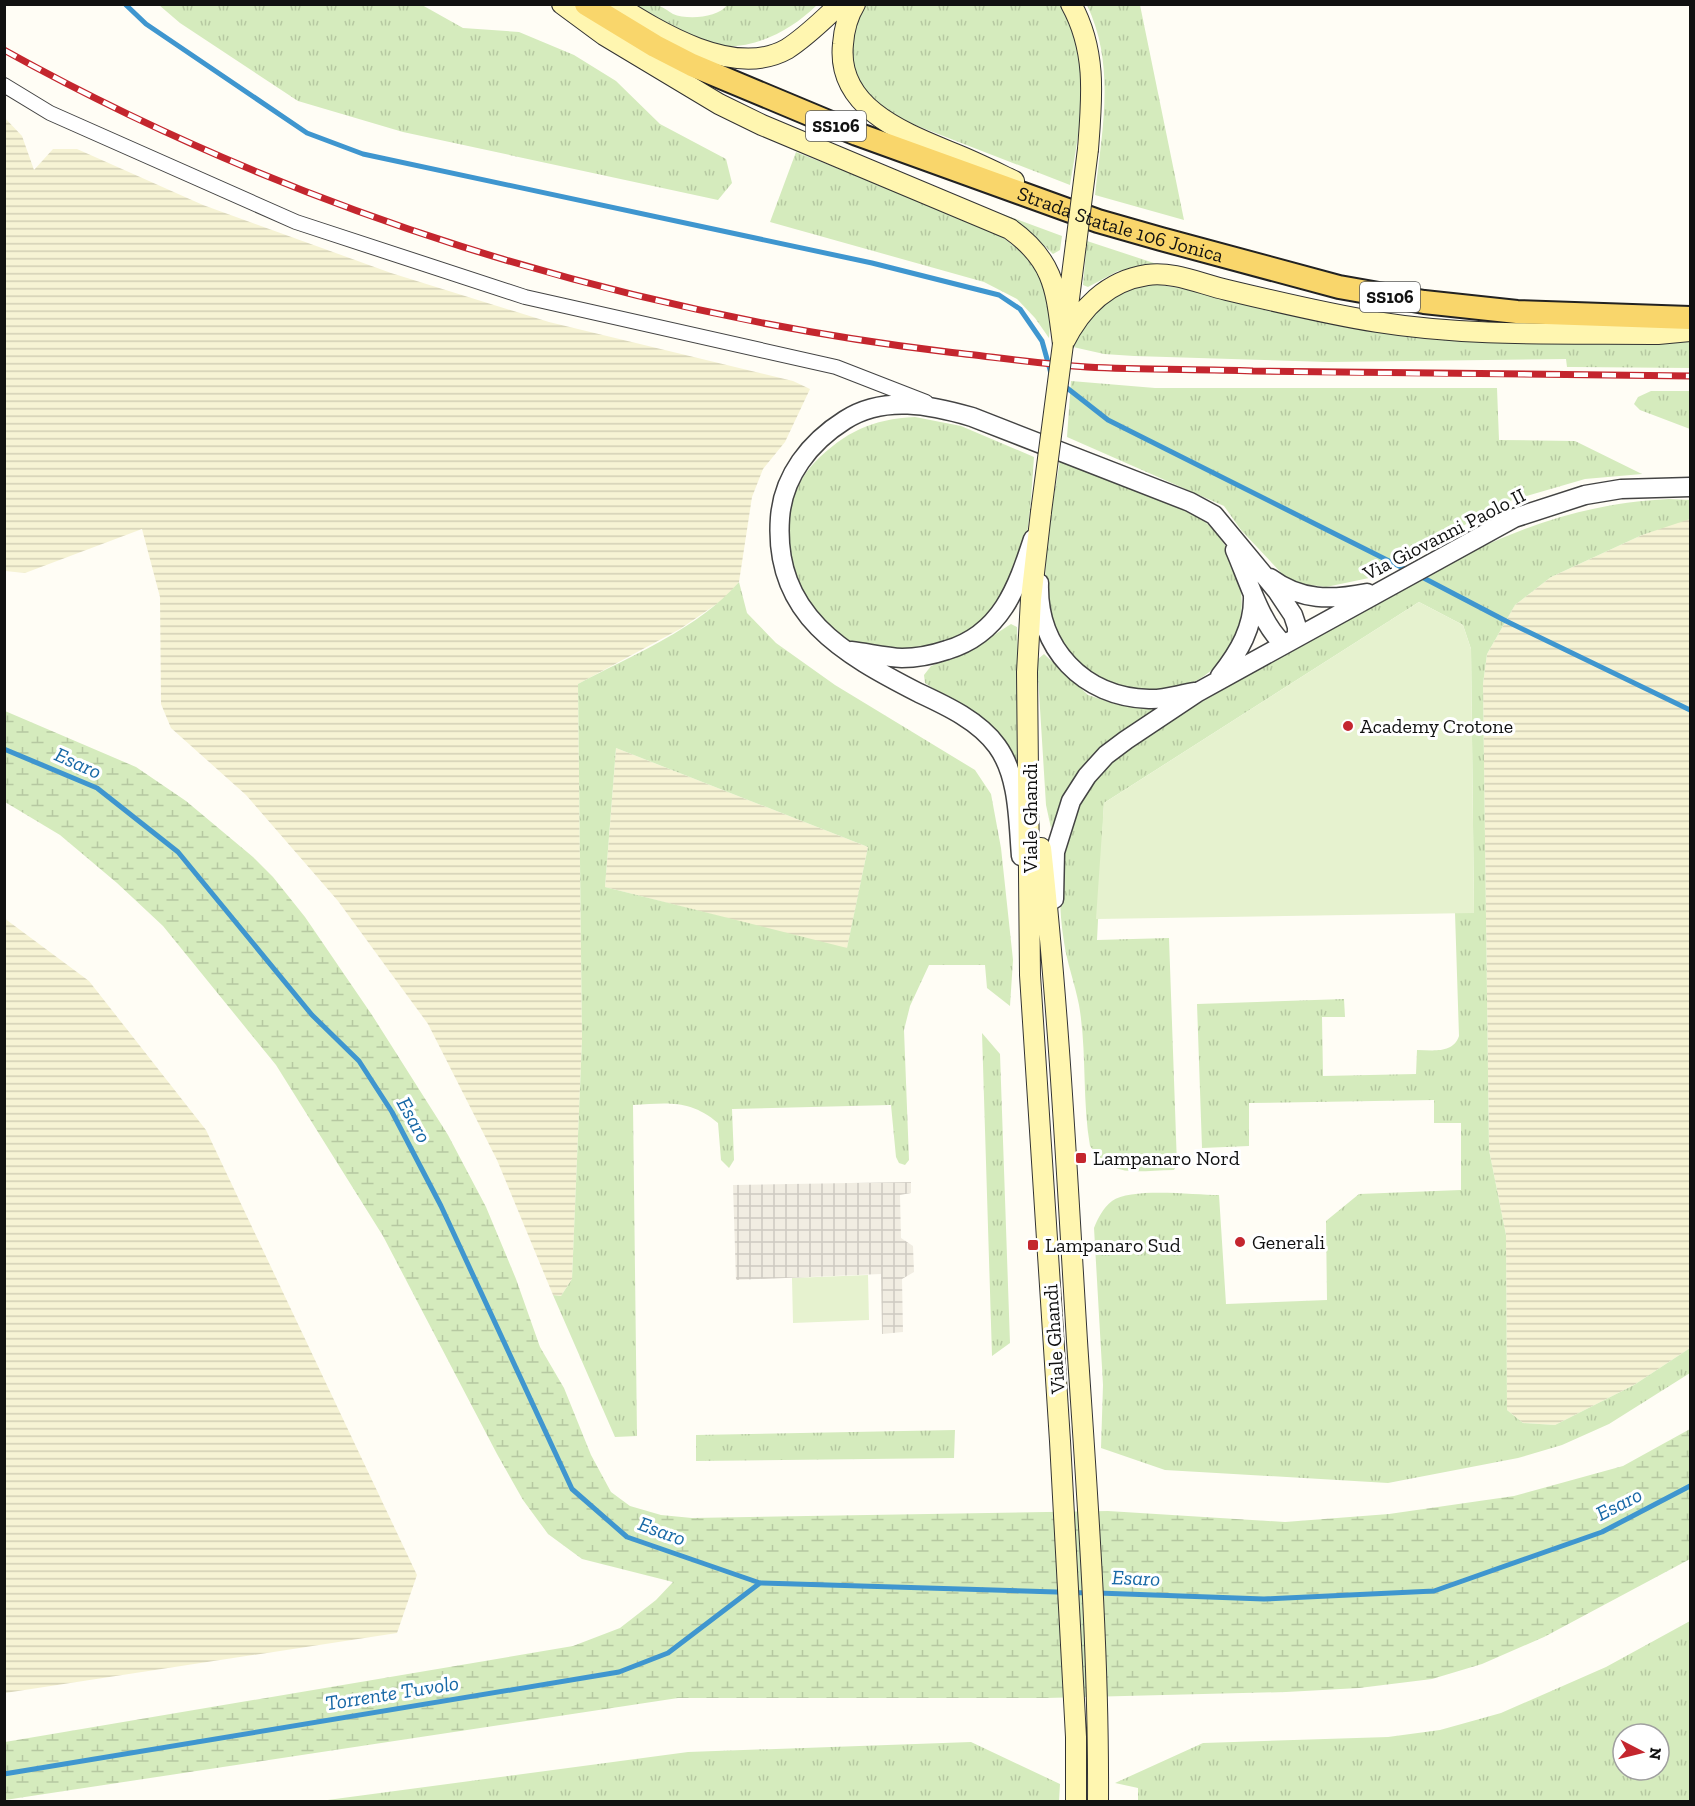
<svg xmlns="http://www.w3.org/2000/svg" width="1695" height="1806" font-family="'Zilla Slab',serif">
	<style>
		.farmland { fill: url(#farmland-rules) }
		.grass { fill: url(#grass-tufts); fill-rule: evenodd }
		.wetland { fill: url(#wetland-marsh) }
		.pitch { fill: #e6f2cf }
		.plaza { fill: url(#plaza-grid) }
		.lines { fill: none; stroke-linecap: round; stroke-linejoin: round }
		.stream { stroke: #3f96cf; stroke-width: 5 }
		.minor-casing { stroke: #444; stroke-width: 16 }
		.tertiary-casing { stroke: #444; stroke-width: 21 }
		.secondary-casing { stroke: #333; stroke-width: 22 }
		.primary-casing { stroke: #222; stroke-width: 26 }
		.minor { stroke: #fff; stroke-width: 14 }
		.tertiary { stroke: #fff; stroke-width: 18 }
		.secondary { stroke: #fff6b0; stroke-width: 20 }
		.primary { stroke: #f9d66b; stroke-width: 22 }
		.rail-casing { stroke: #c4262e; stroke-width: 7 }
		.rail { stroke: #fff; stroke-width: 4.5; stroke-dasharray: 14; stroke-linecap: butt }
		.secondary-bridge-casing { stroke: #333; stroke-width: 22; stroke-linecap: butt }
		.secondary-bridge { stroke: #fff6b0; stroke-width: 20 }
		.poi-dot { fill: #c4262e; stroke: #fff; stroke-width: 2 }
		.labels { text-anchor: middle; stroke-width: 6; stroke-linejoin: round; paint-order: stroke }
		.shield { fill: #fff; stroke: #585858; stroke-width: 1.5 }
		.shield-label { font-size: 18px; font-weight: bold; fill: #111 }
		.street-label { font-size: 20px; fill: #111; stroke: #fff }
		.poi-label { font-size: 20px; fill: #111; stroke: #fff; text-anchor: start }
		.water-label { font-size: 21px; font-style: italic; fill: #1768a6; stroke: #fff }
	</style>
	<defs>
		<pattern id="farmland-rules" width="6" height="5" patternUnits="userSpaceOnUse" patternTransform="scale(1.5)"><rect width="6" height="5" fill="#f6f3d4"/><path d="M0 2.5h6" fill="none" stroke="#d2cfb5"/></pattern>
		<pattern id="grass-tufts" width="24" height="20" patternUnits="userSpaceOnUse" patternTransform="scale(1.5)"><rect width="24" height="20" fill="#d5ebbd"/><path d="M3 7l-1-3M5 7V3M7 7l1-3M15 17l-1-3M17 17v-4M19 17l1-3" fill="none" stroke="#b6c8a1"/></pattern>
		<pattern id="wetland-marsh" width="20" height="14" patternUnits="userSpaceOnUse" patternTransform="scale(1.5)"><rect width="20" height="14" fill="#d5ebbd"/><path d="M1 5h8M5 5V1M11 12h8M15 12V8" fill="none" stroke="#b6c8a1"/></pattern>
		<pattern id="plaza-grid" width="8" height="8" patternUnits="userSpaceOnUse" patternTransform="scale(1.5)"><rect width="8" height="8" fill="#f1ede2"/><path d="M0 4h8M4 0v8" fill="none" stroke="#cecac1"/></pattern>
	</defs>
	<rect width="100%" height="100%" fill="#fffdf5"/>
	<!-- farmland -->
	<path class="farmland" d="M4 117 22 136 34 170 53 149H77L203 205 391 273 549 322 793 381 810 389 785 442 763 469 752 497 739 582 724 599 680 629 578 684 582 1040 572 1279 561 1296 553 1295 497 1160 428 1024 338 901 246 795 171 728 161 704 160 597 142 529 25 573 5 571Z
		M1686 519H1690V1348L1634 1385 1555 1425 1523 1423 1507 1410 1506 1235 1489 1150 1483 684 1487 654 1515 605 1551 577 1642 535Z
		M616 748 868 847 847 949 605 887Z
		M4 918 89 981 206 1130 417 1575 397 1633 5 1693Z"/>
	<!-- grass -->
	<path class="grass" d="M159 5H422L463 28 519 32 574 55 616 81 660 124 726 159 732 183 718 200 403 132 298 101 180 23Z
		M632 5C640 5 649 3 656 5 662 6 668 11 673 14 687 20 718 18 727 5H817C781 40 731 60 683 36 666 27 649 15 632 5Z
		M863 5H1060C1095 60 1080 124 1070 185L902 120 872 101 853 75 848 52 853 25Z
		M1087 5H1140L1184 220 1095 195C1102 130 1116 66 1087 5Z
		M796 152 956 215 1001 236 1023 253 1044 281 1051 314 1049 338 1035 318 1017 299 984 282 770 222Z
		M997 212 1062 236 1060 250 1053 254 1028 230Z
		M1087 241 1163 266 1118 271 1088 287 1083 285Z
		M1153 284 1180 288 1269 309 1530 340 1690 342V368L1573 367H1567L1566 359 1329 362 1134 356 1104 354 1073 347C1088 308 1112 292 1153 284Z
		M1071 381 1155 388H1497L1499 440 1575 441 1642 474 1585 479 1506 502 1369 578 1326 587 1302 584 1285 577 1241 530 1224 506 1067 437Z
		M1651 391H1690V429L1640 410 1634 404 1638 397Z
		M915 417 961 426 1034 457C1030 508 1030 561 1002 606 996 615 979 623 969 630 961 636 949 648 940 650 918 654 864 651 846 640 789 605 766 513 815 462 845 432 872 419 915 417Z
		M1060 460 1192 512C1248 547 1263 635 1204 676 1143 718 1063 675 1048 609 1039 572 1054 498 1060 460Z
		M1669 499 1690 500V519L1642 535 1551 577 1515 605 1487 654 1483 684 1489 1150 1506 1235 1507 1410 1523 1423 1555 1425 1634 1385 1690 1348V1373L1609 1424 1562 1445 1518 1458 1388 1483 1165 1470 1101 1448 1103 1385 1094 1228C1098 1218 1103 1208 1112 1201 1131 1187 1194 1195 1219 1195L1226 1304 1327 1300 1326 1221 1359 1194 1461 1190V1123H1434V1100L1249 1103V1146L1202 1148 1197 1004 1344 999 1345 1017H1322L1323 1076 1416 1074 1417 1050C1433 1050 1453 1054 1459 1036L1455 913 1474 912 1471 649 1463 625 1419 602 1104 803 1097 940 1169 938 1177 1165 1174 1170C1136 1170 1115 1180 1090 1146 1082 1099 1087 1051 1079 1005 1075 984 1067 963 1064 942 1056 893 1058 829 1088 788 1108 761 1138 742 1165 723 1227 687 1289 652 1351 616 1457 557 1544 505 1669 499Z
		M739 582 747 613 776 643 835 685 975 770 991 794 1001 848 1013 960 1010 1006 987 988 985 965H929L910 1006 904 1030 909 1160 905 1165 899 1163 896 1157 891 1105 732 1109 734 1160 729 1168 721 1160 718 1123C690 1099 667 1103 633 1105L637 1436 615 1437 553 1295 561 1296 572 1279 582 1040 578 684C632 655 698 629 739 582ZM616 748 868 847 847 948 605 887Z
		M1011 624 1017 627 1022 776C1000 721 971 715 925 683L924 675 931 666 966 653Z
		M1044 654 1088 695 1115 704 1157 710 1104 744 1084 768 1051 828 1046 805 1037 660Z
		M982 1033 1000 1054 1010 1343 992 1356Z
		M955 1430 954 1458 696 1461V1435Z
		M1690 1621V1801L1138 1802V1788L1115 1783 1203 1743 1388 1737 1440 1730 1501 1713 1606 1667ZM1623 1734H1659V1770H1623Z
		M971 1742 1060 1784 1059 1801H320L688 1752Z"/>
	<!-- wetland -->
	<path class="wetland" d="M5 711 136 767 186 801 253 857 273 877 305 917 372 1015 448 1135 486 1207 516 1279 540 1347 564 1388 591 1455 611 1492 630 1506 661 1515 692 1518 1108 1511 1285 1522 1389 1514 1514 1496 1623 1466 1690 1429V1559L1544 1637 1482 1664 1432 1679 1359 1688 1286 1692 1046 1698H678L5 1800V1742L573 1646 620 1628 656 1600 673 1582 582 1559 548 1534 523 1500 497 1454 383 1236 276 1065 163 926 117 883 60 835 5 802Z"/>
	<!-- pitch -->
	<path class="pitch" d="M1419 602 1463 625 1471 649 1474 913 1096 919 1104 803Z
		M868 1275 869 1320 793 1323 792 1278Z"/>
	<!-- plaza -->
	<path class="plaza" d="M911 1182V1193L900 1195 901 1238 913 1246 914 1272 902 1279 903 1332 882 1334 881 1274 736 1280 733 1185Z"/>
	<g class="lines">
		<!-- stream -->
		<path class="stream" d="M125 4 146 24 307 133 363 154 872 263 999 295 1020 309 1042 341 1052 377
			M1062 384 1108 420 1409 571
			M1418 575 1506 621 1690 710
			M4 749 97 788 178 852 312 1015 359 1061 392 1112 441 1206 572 1489 627 1537 760 1583 1089 1593
			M1098 1593 1264 1599 1434 1591 1602 1532 1690 1486
			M4 1774 619 1672 668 1653 760 1583"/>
		<defs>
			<path id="minor" d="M4 85 50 113 296 222 525 297 836 367 926 402"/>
			<path id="tertiary" d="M1235 550C1247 577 1262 627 1284 644
				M1270 578C1301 601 1331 600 1367 593
				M1039 583C1037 648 1083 697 1149 699 1164 700 1180 694 1195 692
				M851 651C868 653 885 657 902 658 917 658 932 655 947 650 1001 634 1017 588 1033 539
				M1220 676C1239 652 1254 627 1253 596
				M1021 856C1018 821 1019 776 997 746 979 721 947 706 919 693 843 654 773 615 780 518 783 476 810 442 845 420 884 395 931 405 972 417L1190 502 1214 515 1277 591 1293 615 1297 627V637
				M1054 899 1055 852 1071 801 1087 776 1106 755 1126 740 1198 692 1514 518 1585 495 1621 489 1690 487"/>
			<path id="secondary" d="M562 4 604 35 719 104 762 125 1010 229C1056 262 1056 292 1063 344
				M615 4C659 32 734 79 787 49 806 37 823 20 840 4
				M855 4C847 17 844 30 843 44 836 109 907 134 955 154 975 162 995 172 1014 181
				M1071 4C1097 51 1092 98 1088 149
				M1067 314 1076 244
				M1063 344C1080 309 1107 281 1147 275 1173 271 1201 284 1227 290 1277 302 1327 314 1377 322 1470 337 1564 333 1658 334L1690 331
				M1041 512 1031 599 1027 672 1030 975 1060 1441 1076 1737V1802
				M1041 848C1059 1012 1067 1176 1077 1341 1087 1494 1099 1648 1098 1802"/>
			<g id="primary">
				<path id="s1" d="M586 4 655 46 692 65 857 134 1098 221 1161 239 1339 287 1424 302 1517 312 1690 318"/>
			</g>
		</defs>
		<!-- minor casing -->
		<use href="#minor" class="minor-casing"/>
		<!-- tertiary casing -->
		<use href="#tertiary" class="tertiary-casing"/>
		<!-- secondary casing -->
		<use href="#secondary" class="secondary-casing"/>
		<!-- primary casing -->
		<use href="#primary" class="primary-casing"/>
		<!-- minor -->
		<use href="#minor" class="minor"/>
		<!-- tertiary -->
		<use href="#tertiary" class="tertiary"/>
		<!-- secondary -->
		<use href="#secondary" class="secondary"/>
		<!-- primary -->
		<use href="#primary" class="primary"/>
		<defs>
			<path id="rail" d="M4 50C294 211 619 312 948 352 994 357 1041 364 1087 367 1142 370 1198 369 1253 371 1399 374 1545 374 1690 376"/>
		</defs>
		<!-- rail casing -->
		<use href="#rail" class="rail-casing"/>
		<!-- rail -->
		<use href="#rail" class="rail"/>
		<defs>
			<path id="secondary-bridge" d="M1076 244 1088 149
				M1041 512 1063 344"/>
		</defs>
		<!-- secondary-bridge casing -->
		<use href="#secondary-bridge" class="secondary-bridge-casing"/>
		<!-- secondary-bridge -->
		<use href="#secondary-bridge" class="secondary-bridge"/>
	</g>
	<!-- markers -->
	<g class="poi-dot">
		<circle cx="1348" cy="726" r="6"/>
		<rect x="1075" y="1152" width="12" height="12" rx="3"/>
		<circle cx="1240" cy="1242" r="6"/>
		<rect x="1027" y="1239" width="12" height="12" rx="3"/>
	</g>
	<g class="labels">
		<!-- shield labels -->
		<g class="shield">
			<rect x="806" y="111" width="60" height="30" rx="4.5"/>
			<rect x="1360" y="282" width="60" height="30" rx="4.5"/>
		</g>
		<g class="shield-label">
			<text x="836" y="132">SS106</text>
			<text x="1390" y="303">SS106</text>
		</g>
		<!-- street labels -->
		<g class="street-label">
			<text dy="7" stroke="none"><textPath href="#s1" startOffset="580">Strada Statale 106 Jonica</textPath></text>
			<text transform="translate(1444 534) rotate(-27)" y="7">Via Giovanni Paolo II</text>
			<text transform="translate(1030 818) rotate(-90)" y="7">Viale Ghandi</text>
			<text transform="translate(1054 1339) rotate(-94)" y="7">Viale Ghandi</text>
		</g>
		<!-- poi labels -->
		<g class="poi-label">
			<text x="1360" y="733">Academy Crotone</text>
			<text x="1093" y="1165">Lampanaro Nord</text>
			<text x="1252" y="1249">Generali</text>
			<text x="1045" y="1252">Lampanaro Sud</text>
		</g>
		<!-- water labels -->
		<g class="water-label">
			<text transform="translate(78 763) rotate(24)" y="7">Esaro</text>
			<text transform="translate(414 1120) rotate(61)" y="7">Esaro</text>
			<text transform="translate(1619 1504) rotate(-27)" y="7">Esaro</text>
			<text transform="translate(662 1531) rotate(20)" y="7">Esaro</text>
			<text transform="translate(1136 1578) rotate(2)" y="7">Esaro</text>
			<text transform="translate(392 1693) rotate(-9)" y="7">Torrente Tuvolo</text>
		</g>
	</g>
	<!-- border -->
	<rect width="1695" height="1806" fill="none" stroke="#111111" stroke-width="12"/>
	<!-- north arrow -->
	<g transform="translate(1641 1752) rotate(97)"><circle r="28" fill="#ffffff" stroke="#a0a0a0" stroke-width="1.5"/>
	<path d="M0-4.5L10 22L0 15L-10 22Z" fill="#c4262e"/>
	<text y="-9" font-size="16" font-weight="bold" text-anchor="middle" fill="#111111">N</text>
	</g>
</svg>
